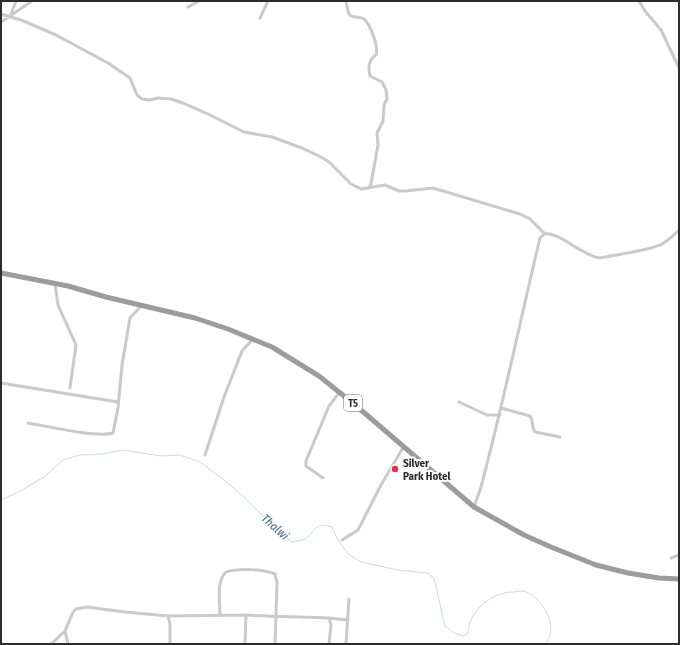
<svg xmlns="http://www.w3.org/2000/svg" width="680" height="645" font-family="'Fira Sans Condensed',sans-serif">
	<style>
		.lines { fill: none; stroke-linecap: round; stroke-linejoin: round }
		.stream { stroke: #c6ddea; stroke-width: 1 }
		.minor { stroke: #cacaca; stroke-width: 3 }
		.trunk { stroke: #9c9c9c; stroke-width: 5 }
		.poi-dot { fill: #e03243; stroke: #fff; stroke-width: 1.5 }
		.labels { text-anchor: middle; stroke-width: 4; stroke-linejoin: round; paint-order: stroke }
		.shield { fill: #fff; stroke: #6c6c6c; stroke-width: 1 }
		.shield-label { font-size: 10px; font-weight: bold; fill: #2d2d2d }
		.poi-label { font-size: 11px; font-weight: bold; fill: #2d2d2d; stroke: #fff; text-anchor: start }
		.water-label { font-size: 12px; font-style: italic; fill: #3d6f8c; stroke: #fff }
	</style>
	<rect width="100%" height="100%" fill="#fff"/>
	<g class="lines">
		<!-- stream -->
		<path class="stream" d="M1 500 20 491 44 477 63 460 80 455 102 454 123 450 161 456 180 455 200 462 224 480 243 496 282 535 292 542C296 541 301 541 305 539 317 531 313 522 332 527L337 538 348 554 361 562 398 570 427 573 434 578 445 626 454 633 463 636 468 633C469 610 492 592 514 592 517 591 521 591 523 591 538 595 551 614 551 629 551 634 548 640 546 644"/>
		<!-- minor -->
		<path class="minor" d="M346 1C347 5 347 10 349 14 353 19 359 16 364 19 370 24 379 47 376 55 368 60 368 68 370 76L382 82 386 90 387 99 384 105 383 121 377 133 378 145 371 184 369 188
			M639 1 645 11 661 30 679 68
			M188 7 199 1
			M1 14 21 20 56 35 108 63 130 78 137 95 142 99 150 100 158 98 171 99 183 103 210 115 244 132 272 137 302 148 321 157 329 162 351 184 361 189 385 185 399 191H405L433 188 520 214 530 219 545 234
			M11 14 16 1
			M260 18 268 1
			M1 22 32 1
			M55 284 58 305 76 345 70 388
			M1 383 118 402
			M459 402 487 415H500
			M501 408 530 416C534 421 531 427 535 432L560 437
			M28 423C46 426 98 438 113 433L118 408 122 365 130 318 141 306
			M205 455 224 397 242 351 253 339
			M323 478 306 466V461L329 406 339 393
			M474 507C476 500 479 494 481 487 503 405 520 321 540 238L544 234C559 231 582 256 600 258 617 254 649 251 662 244 669 240 674 235 679 230
			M342 540 358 530 381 485 404 446
			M671 558 679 555
			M220 615C220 602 216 582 226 572 239 568 262 569 275 574L277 583 275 644
			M246 615C280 618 314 615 347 620
			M168 616 170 624V644
			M329 618 331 625 329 644
			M65 631 68 644
			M51 644 65 631 73 612 76 609 87 607 125 612 168 616 246 615 245 644
			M346 644 349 599"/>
		<!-- trunk -->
		<path class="trunk" d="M1 273 68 286 106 297 195 318 228 329 272 347 319 376 354 404 474 507 524 535 551 547 596 565 628 573 659 578 679 579"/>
	</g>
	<!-- markers -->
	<circle class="poi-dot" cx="395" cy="469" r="4"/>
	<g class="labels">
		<!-- shield labels -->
		<rect class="shield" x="344" y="395" width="18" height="16" rx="3"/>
		<g class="shield-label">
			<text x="353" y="407">T5</text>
		</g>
		<!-- poi labels -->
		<g class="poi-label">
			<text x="403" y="467">Silver<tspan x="403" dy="13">Park Hotel</tspan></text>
		</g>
		<!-- water labels -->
		<g class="water-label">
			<text transform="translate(275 527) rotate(42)" y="4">Thalwi</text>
		</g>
	</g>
	<!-- border -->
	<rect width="680" height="645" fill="none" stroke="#2d2d2d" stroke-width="4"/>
</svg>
